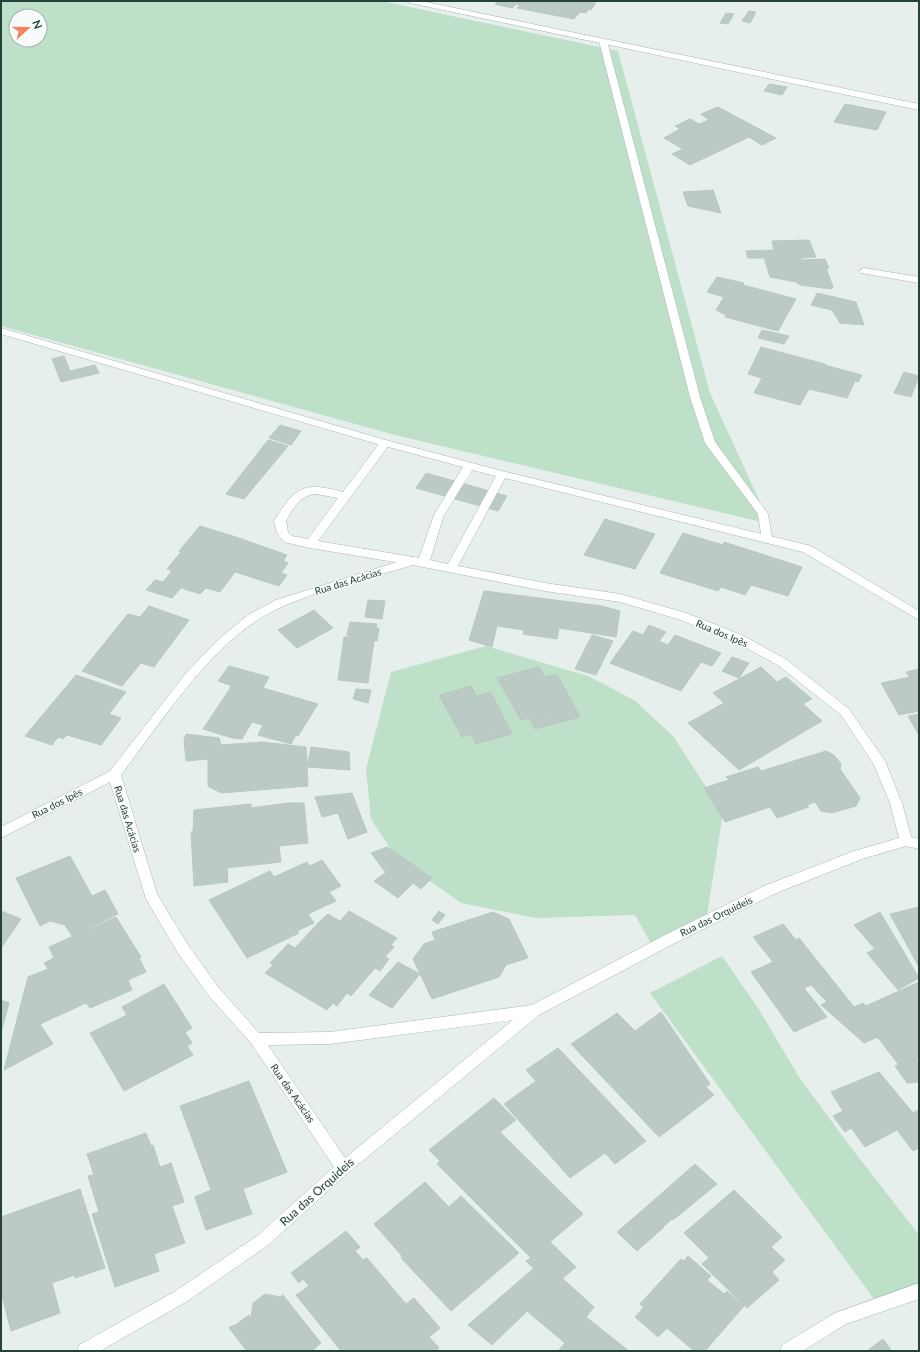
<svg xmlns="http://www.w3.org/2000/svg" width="920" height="1352" font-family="Lato,sans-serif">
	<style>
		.green { fill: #bfe0c8; fill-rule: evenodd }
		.building { fill: #bbcac4; stroke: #b8c9c2 }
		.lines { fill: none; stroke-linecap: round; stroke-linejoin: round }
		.lane-casing { stroke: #a8b8b2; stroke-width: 1 }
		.street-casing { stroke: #a8b8b2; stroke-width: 1 }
		.lane { fill: #fff; fill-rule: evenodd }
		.street { fill: #fff; fill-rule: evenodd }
		.labels { text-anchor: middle; stroke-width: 3; stroke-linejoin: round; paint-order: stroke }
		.street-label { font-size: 10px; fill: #24423a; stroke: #f7fbf9 }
		.near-street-label { font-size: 12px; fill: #24423a; stroke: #f7fbf9 }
	</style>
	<rect width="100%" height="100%" fill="#e6efeb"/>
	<!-- green -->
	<path class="green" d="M1 1H381L618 51 710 393 770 524 395 435 1 326ZM16 16H40V40H16Z
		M486 646 588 676 634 700 673 736 723 813 705 928 656 953 635 915 536 918 461 903 396 857 371 819 366 769 391 672Z
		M722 956 758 1008 799 1077 846 1141 919 1235V1287L874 1299 650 993Z"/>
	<!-- building -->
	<path class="building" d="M498 1H588L596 3 591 10 589 9 586 13 580 12 574 19 517 8 520 5 516 4 512 8 495 4Z
		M749 11 756 12 750 23 742 21Z
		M726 13 734 14 728 24 720 23Z
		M769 84 787 87 782 95 764 91Z
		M845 104 886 112 877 130 834 122Z
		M718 107 776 138 762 145 749 137 690 165 672 154 683 149 664 138 680 129 675 126 690 119 699 124 709 120 701 114Z
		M713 190 721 213 688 206 683 192Z
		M809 240 816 257 801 258V260L825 259 829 268H826L833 287 831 289 800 285 796 282 770 277 764 258H748L746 251 774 250 772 241Z
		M717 277 744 283 743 285 796 299 778 331 725 317 726 315 716 310 724 297 707 292Z
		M817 293 856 302 864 325 840 323 832 310 811 305Z
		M762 330 789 336 784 344 758 338Z
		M761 347 825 364 824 365 862 375 858 382 855 381 847 398 809 389 800 405 754 393 762 378 748 374Z
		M64 356 70 371 95 365 99 373 61 382 52 359Z
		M904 372 919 376 911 397 894 393Z
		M280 425 301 431 291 445 269 438Z
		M268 440 288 446 244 499 226 494Z
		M426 473 507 496 498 511 416 488Z
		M605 519 655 534 635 569 584 555Z
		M200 526 236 537 287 555 283 561 288 563 281 573 287 575 279 586 235 572 220 592 206 588 200 594 163 582 172 571 167 569 181 552 179 551Z
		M683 533 723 545 724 542 802 567 788 596 751 585 745 595 721 587 718 591 660 573Z
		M155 580 163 582 181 588 172 598 146 590Z
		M484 591 602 606 620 611 616 637 559 628 557 639 523 634 524 630 497 626 492 647 469 640Z
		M368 600 385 601 382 619 365 617Z
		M149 606 189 620 154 667 141 663 122 686 82 671 128 614 140 617Z
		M314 610 333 628 297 648 278 630Z
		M350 622 377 624 376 628H379L377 641H374L368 683 338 680 344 637H349L350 636 347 635Z
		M649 625 666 632 659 641 668 645 675 635 721 653 712 666 701 662 681 691 610 663 633 631 643 635Z
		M592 635 613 641 596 675 575 669Z
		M732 657 749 663 739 678 722 671Z
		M229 666 269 677 263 688 318 704 298 736 296 735 291 744 258 735 263 725 252 722 242 739 232 738 203 729 231 687 230 685 218 681Z
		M539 667 564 708 521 720 497 678Z
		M761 667 777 682 786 677 812 699 803 704 822 721 739 770 688 723 724 703 713 693Z
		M919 669V711L899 715 881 683 910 677 906 672Z
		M557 674 580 717 535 729 512 686Z
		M76 675 126 692 109 714 121 718 101 745 67 735 63 739 58 737 52 745 25 736Z
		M471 686 494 728 462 737 439 695Z
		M356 689 371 690 368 703 353 699Z
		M491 692 512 734 476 744 455 702Z
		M919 714V735L908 716Z
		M186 734 219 738 221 745 262 742 306 747 308 786 221 793 208 786V759L186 761 184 740Z
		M311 747 349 752 350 770 307 767Z
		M826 751 834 755 841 764 840 769 860 798 856 806 832 813 821 811 815 802 807 805 809 807 777 818 770 807 725 822 704 788 729 780 726 777 758 767 761 771Z
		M352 793 367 832 348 839 338 813 322 817 315 797Z
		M288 803H304L308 843 279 846 281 862 227 868 228 882 194 886 191 832 193 831 194 810 251 804V808Z
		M387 847 405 859 386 873 371 853Z
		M70 856 92 896 105 890 118 914 72 936 65 925 50 921 40 926 16 878Z
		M405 859 432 878 421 889 413 883 398 898 374 881Z
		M322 860 341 886 329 892 336 901 308 914 314 923 297 931 299 933 247 958 209 900 270 871 274 877 307 862 310 866Z
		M919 907V967L890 914Z
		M1 911 21 919 1 948Z
		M349 911 397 938 391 945 394 947 385 957 389 959 380 971 375 968 351 996 347 993 337 1006 333 1003 327 1010 265 973 273 965 270 963 288 944 295 948 321 920 328 914 340 921Z
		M439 911 445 915 438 924 432 920Z
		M493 912 509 919 528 958 506 965 499 977 432 999 413 959 424 944 435 940 432 932Z
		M880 912 919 978 898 990 867 953 875 949 854 925Z
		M116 917 141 957 139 958 146 972 128 980 132 990 90 1008 86 1003 40 1024 53 1044 4 1070 28 977 48 969 44 963 54 958 49 947Z
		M783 924 796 940 799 938 878 1037 864 1043 821 1005 827 1002 811 985 804 988 827 1017 794 1032 751 972 773 962 753 937Z
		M398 962 420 974 392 1008 369 995Z
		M919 982V1058L899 1065 854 1007 863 1003 866 1006Z
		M164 984 192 1028 185 1032 192 1043 187 1046 193 1055 124 1091 90 1033 127 1015 122 1007Z
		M1 1000 9 1003 1 1033Z
		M661 1012 710 1084 706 1087 714 1095 659 1137 571 1044 617 1013 635 1031Z
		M558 1048 646 1141 615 1164 605 1153 570 1178 504 1104 536 1081 526 1070Z
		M916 1059 919 1064V1082L907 1083 895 1066Z
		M879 1072 913 1113 919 1110V1148L913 1151 897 1130 865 1147 851 1128 845 1132 833 1116 843 1111 831 1092Z
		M249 1081 287 1172 243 1189 252 1214 206 1230 195 1197 211 1190 180 1106Z
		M494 1098 516 1120 500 1132 583 1214 550 1242 576 1267 552 1287 526 1261 531 1258 437 1164 440 1161 429 1150Z
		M146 1133 151 1146 153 1145 160 1167 171 1163 184 1202 172 1206 185 1243 154 1254 159 1271 115 1287 92 1214 99 1212 88 1176 94 1175 87 1154Z
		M695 1164 717 1184 673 1220 672 1219 664 1226 645 1208Z
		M425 1182 449 1207 461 1196 519 1253 451 1311 401 1258 402 1256 374 1224Z
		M80 1189 105 1268 75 1278 74 1275 52 1283 60 1313 11 1331 1 1292V1276L3 1275 1 1269V1217Z
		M734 1190 782 1237 771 1247 785 1260 772 1272 779 1280 747 1308 702 1264 709 1258 684 1233Z
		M645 1208 664 1227 637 1251 617 1232Z
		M346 1231 360 1247 355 1251 363 1260 367 1258 406 1304 414 1298 440 1328 429 1337 439 1348 435 1351H341L296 1295 309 1286 303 1279 299 1283 291 1273Z
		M688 1256 711 1276 707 1280 724 1294 727 1291 744 1306 705 1351H694L667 1328 658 1337 635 1317 644 1307 640 1304 681 1259 684 1261Z
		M533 1269 552 1287 492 1345 468 1325Z
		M562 1278 594 1307 586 1317 629 1351H558L565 1343 527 1311Z
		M265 1294 280 1297 283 1295 321 1343 314 1349 316 1351H247L229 1328 233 1325 234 1326 249 1315 251 1318 253 1303Z
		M883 1339 892 1351H867Z"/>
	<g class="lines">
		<defs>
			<path id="lane" d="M600 39 607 41 700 397 715 442 768 514 772 537 770 540H762L758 514 705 443 690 397 599 41Z
				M385 440 389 441 390 443 389 445 318 541 413 557 417 558 419 561 417 564 413 565 310 548 284 542 277 533 274 521C295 487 303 481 343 492L381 441ZM316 494 338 498 308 539 292 536 288 532 286 521C293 508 300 495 316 494Z"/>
			<path id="street" d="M406 1H421L919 104V110L410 3Z
				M864 268 919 277V283L861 273 859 271Z
				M1 328 389 441 502 471 811 546 919 611V620L803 552 505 478 458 566 545 583 620 594 686 613 744 636 787 660 849 709 885 761 902 803 911 837 919 839V849L906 846 862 859 774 894 675 943 539 1015 348 1173 267 1246 186 1302 100 1351H77L79 1345 174 1292 257 1236 334 1167 251 1043 209 996 178 953 146 899 110 782 1 838V827L110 771 187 672 219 639 248 615 276 600 413 557 419 558 434 515 463 467 381 445 1 334ZM472 470 496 476 448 564 430 560 444 515ZM413 565 545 591 620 602 678 619 736 642 779 666 841 715 873 763 890 803 899 838 854 851 764 886 665 935 532 1005 330 1032 259 1033 219 988 188 945 157 894 121 775C158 726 205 654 256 621 299 593 364 580 413 565ZM513 1020 345 1158 268 1045 330 1044Z
				M919 1283V1299L846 1324 803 1351H780L782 1345 835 1313Z"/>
		</defs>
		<!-- lane casing -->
		<use href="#lane" class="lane-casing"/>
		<!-- street casing -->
		<use href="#street" class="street-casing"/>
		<!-- lane -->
		<use href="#lane" class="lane"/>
		<!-- street -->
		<use href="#street" class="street"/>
	</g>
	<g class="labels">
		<!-- street labels -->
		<g class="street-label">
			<text transform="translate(348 581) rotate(-17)" y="4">Rua das Acácias</text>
			<text transform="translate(722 633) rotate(23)" y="4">Rua dos Ipês</text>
			<text transform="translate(57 803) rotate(-27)" y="4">Rua dos Ipês</text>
			<text transform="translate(128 819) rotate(73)" y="4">Rua das Acácias</text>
			<text transform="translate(716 916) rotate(-26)" y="4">Rua das Orquideis</text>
			<text transform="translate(293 1093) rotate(55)" y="4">Rua das Acácias</text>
		</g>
		<!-- near-street labels -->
		<g class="near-street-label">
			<text transform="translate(317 1192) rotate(-42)" y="4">Rua das Orquideis</text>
		</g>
	</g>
	<!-- border -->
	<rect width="920" height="1352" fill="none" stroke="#24423a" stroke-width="4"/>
	<!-- north arrow -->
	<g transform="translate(28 28) rotate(69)"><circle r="19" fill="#f7fbf9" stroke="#a3b1ad"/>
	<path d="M0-3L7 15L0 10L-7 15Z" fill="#f4845f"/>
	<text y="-6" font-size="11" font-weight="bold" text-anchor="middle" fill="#24423a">N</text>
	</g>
</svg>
